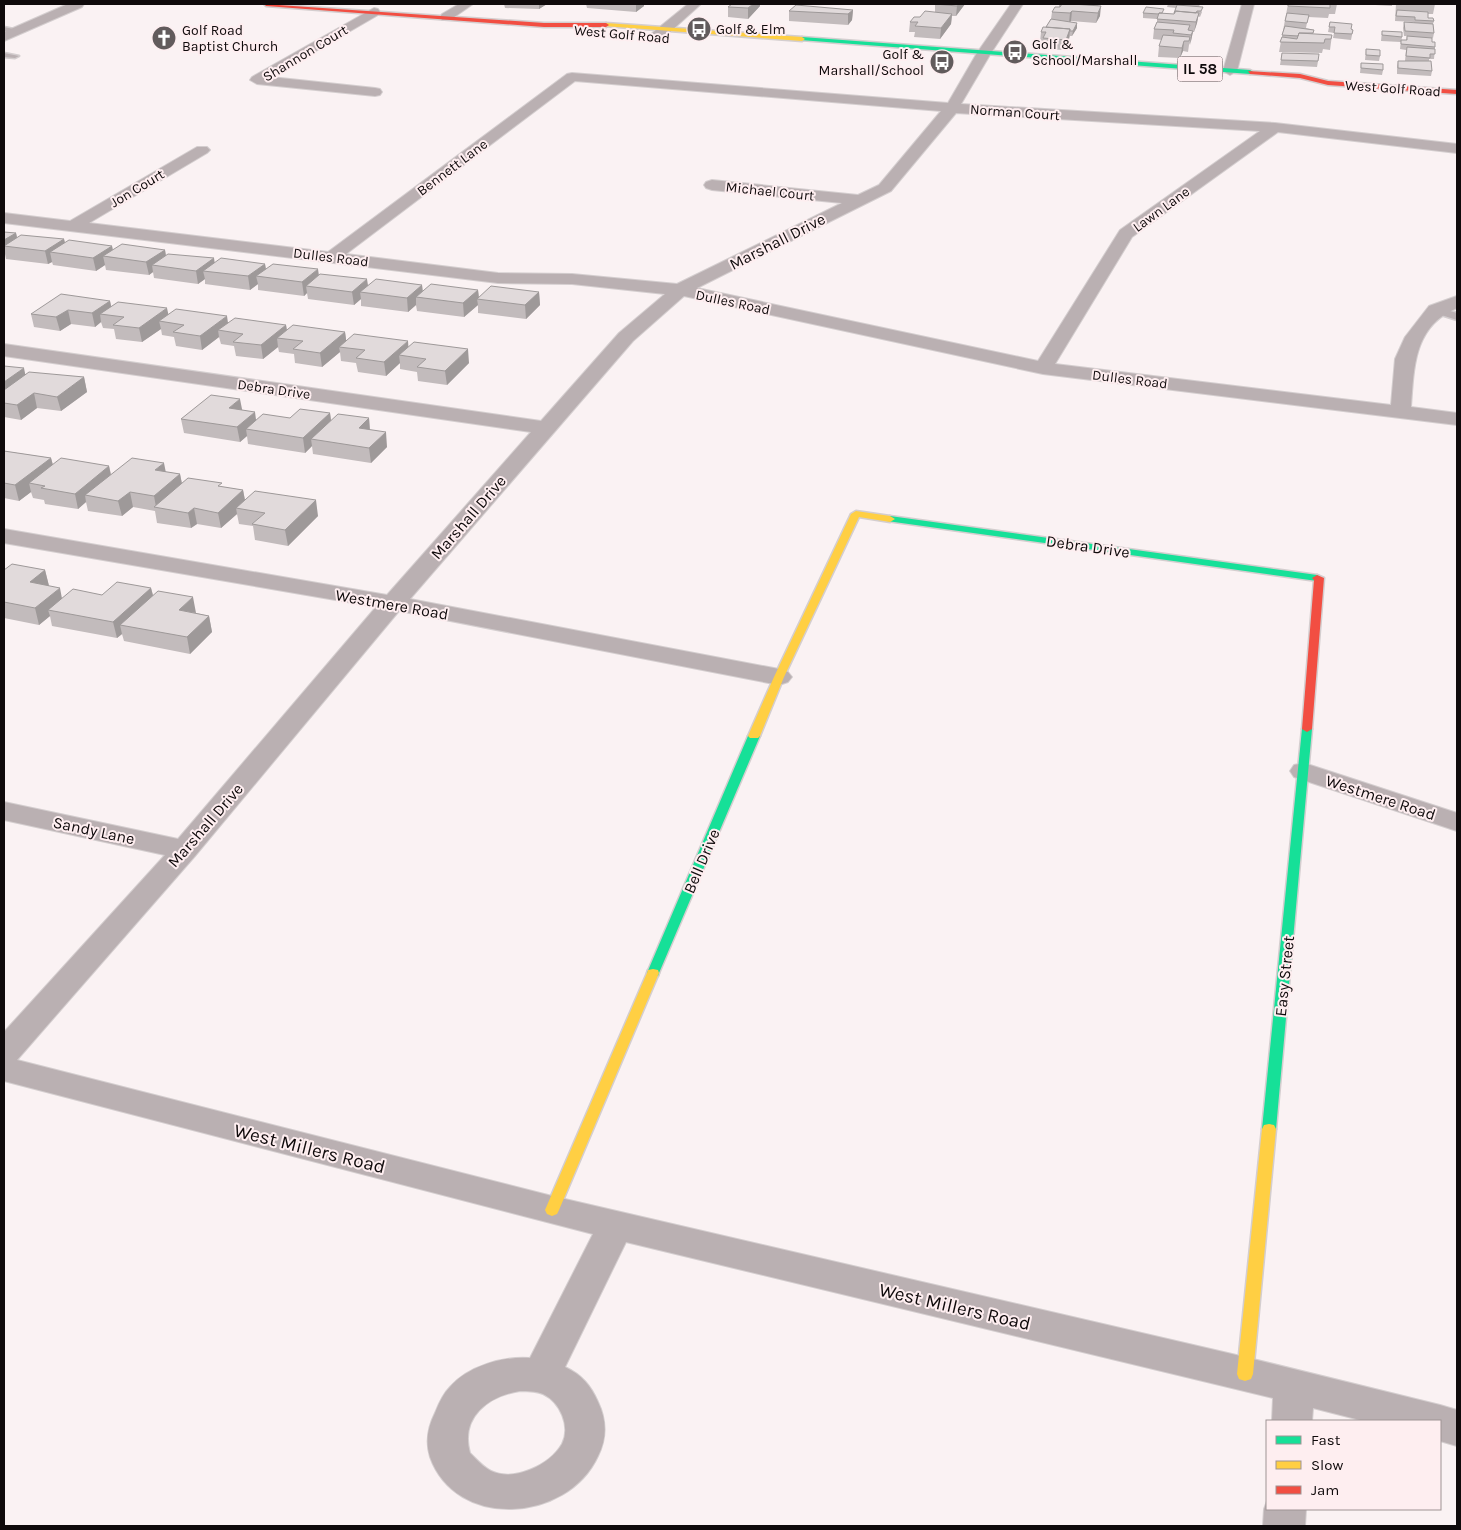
<svg xmlns="http://www.w3.org/2000/svg" width="1461" height="1530" font-family="Karla,sans-serif">
	<style>
		.lines { fill: none; stroke-linecap: round; stroke-linejoin: round }
		.lane-casing { stroke: #d4cecf; stroke-width: 3 }
		.street-casing { stroke: #d4cecf; stroke-width: 2 }
		.fast-casing { stroke: #d4cecf; stroke-width: 3 }
		.slow-casing { stroke: #d4cecf; stroke-width: 3 }
		.jam-casing { stroke: #d4cecf; stroke-width: 3 }
		.lane { fill: #bab0b2; fill-rule: evenodd }
		.street { fill: #bab0b2; fill-rule: evenodd }
		.fast { fill: #16e098; fill-rule: evenodd }
		.slow { fill: #ffcf43; fill-rule: evenodd }
		.jam { fill: #f24e42; fill-rule: evenodd }
		.wall { fill: #c2bbbc }
		.shaded-wall { fill: #9e9999 }
		.building { fill: #e1dadb; stroke: #9e9999 }
		.labels { text-anchor: middle; stroke-width: 4; stroke-linejoin: round; paint-order: stroke }
		.far-poi-label { font-size: 14px; fill: #0f0a0b; stroke: #feeef0; text-anchor: start }
		.far-street-label { font-size: 14px; fill: #0f0a0b; stroke: #feeef0 }
		.shield { fill: #feeef0; stroke: #574e50; stroke-width: 1 }
		.shield-label { font-size: 15px; font-weight: bold; fill: #0f0a0b }
		.street-label { font-size: 16px; fill: #0f0a0b; stroke: #feeef0 }
		.near-street-label { font-size: 19px; fill: #0f0a0b; stroke: #feeef0 }
	</style>
	<rect width="100%" height="100%" fill="#faf2f3"/>
	<g class="lines">
		<defs>
			<path id="lane" d="M4 27 23 31 19 33 4 31Z
				M4 53 19 56 15 58 4 57Z
				M1436 307 1457 313V320L1432 312 1431 310 1432 308Z"/>
			<path id="street" d="M68 4H84L82 7 4 41V32Z
				M459 4H473L450 20H442L440 17 442 14Z
				M688 4H701L661 40H651L650 37 651 34Z
				M1011 4H1023L991 53 961 104 1275 123 1457 144V153L1278 132 1132 237 1055 364 1391 405 1395 359 1405 337 1429 306 1457 296V308C1414 326 1414 366 1411 407L1457 413V425L1043 374 684 296 633 341 410 599 779 669 788 672 792 677 788 682 779 685 399 611 195 856 17 1060 552 1196 1245 1357 1440 1405 1457 1410V1446L1440 1441V1421H1364L1313 1408 1312 1421H1272L1273 1398 626 1242 565 1367C582 1375 591 1386 598 1402 607 1421 607 1438 598 1456 567 1523 456 1530 430 1457 425 1441 428 1427 435 1413 439 1403 443 1394 450 1387 468 1366 504 1356 530 1358L593 1234 4 1081V1032L165 855 4 820V802L178 839 376 607 4 543V529L387 595 531 432 4 356V344L541 421 619 333 665 294 572 284 498 283 4 223V213L70 221 197 147H207L210 150 207 153 89 223 328 252 567 74 572 73 948 103 977 53ZM575 81 941 111 879 185 858 195 712 180 706 182 704 185 706 188 712 190 842 203 677 284 572 274 498 273 346 254ZM956 113 1260 131 1120 230 1038 361 697 288 891 191ZM520 1391C527 1391 536 1391 543 1394 560 1402 571 1426 562 1444 550 1465 514 1482 491 1471 483 1467 476 1459 470 1453 460 1417 488 1396 520 1391Z
				M1242 4H1254L1237 71 1230 75 1223 71Z
				M374 8 378 9 380 12 378 15 271 77 375 88 380 89 382 92 380 95 375 96 257 84 250 80 252 77Z
				M1304 763 1457 813V831L1294 777 1290 771 1294 765Z
				M1267 1501V1509H1306L1305 1526H1263L1264 1509Z"/>
			<path id="fast" d="M802 37 1250 70 1253 72 1250 74 800 40Z
				M890 516 1317 575 1322 578 1317 581 887 521V517Z
				M1307 726 1312 729 1276 1129 1274 1133 1269 1134 1264 1133 1262 1129 1302 729Z
				M754 733 760 736 659 973 658 976H648L647 973 748 736Z"/>
			<path id="slow" d="M606 23 802 37 805 39 802 41 604 26Z
				M856 511 890 516 895 519 890 522 859 517 784 677 760 736 758 738H750L748 736 774 677 851 514Z
				M653 969 658 970 659 973 559 1210 557 1214 552 1216 547 1214 545 1210 647 973 648 970Z
				M1269 1124 1274 1125 1276 1129 1253 1374 1251 1379 1245 1381 1239 1379 1237 1374 1262 1129 1264 1125Z"/>
			<path id="jam" d="M264 4 544 23H606L609 25 606 27H544L266 6Z
				M1248 71 1300 74 1328 81 1457 90V94L1328 85 1300 78 1250 74Z
				M1317 575 1324 578 1312 729 1307 732 1302 729 1314 580 1312 578Z"/>
		</defs>
		<!-- lane casing -->
		<use href="#lane" class="lane-casing"/>
		<!-- street casing -->
		<use href="#street" class="street-casing"/>
		<!-- fast casing -->
		<use href="#fast" class="fast-casing"/>
		<!-- slow casing -->
		<use href="#slow" class="slow-casing"/>
		<!-- jam casing -->
		<use href="#jam" class="jam-casing"/>
		<!-- lane -->
		<use href="#lane" class="lane"/>
		<!-- street -->
		<use href="#street" class="street"/>
		<!-- fast -->
		<use href="#fast" class="fast"/>
		<!-- slow -->
		<use href="#slow" class="slow"/>
		<!-- jam -->
		<use href="#jam" class="jam"/>
	</g>
	<!-- wall -->
	<path class="wall" d="M504 4H547L539 9 505 8Z
		M586 4H644V6L636 12 587 8Z
		M935 4H965L956 16H952L951 24 940 39 914 37 915 32H909L910 22 935 12Z
		M1059 4H1098L1100 16 1096 23 1071 21 1070 22 1077 23V28L1072 36H1070L1069 39 1065 50 1042 49 1043 42H1040L1041 32 1046 27 1051 19 1052 12 1059 7Z
		M1168 4H1205V5L1200 4 1199 7 1202 12 1200 17 1198 16 1197 23 1194 32H1193L1191 41 1189 45 1188 52 1183 51 1180 58 1158 57 1159 46 1162 40 1153 39 1154 29 1157 23V19L1143 18V13L1174 14 1176 8 1167 7Z
		M1288 4H1337L1335 14H1329L1328 18 1308 17 1306 28 1314 30 1313 34 1332 35 1330 50 1323 49 1322 53 1279 52Z
		M1375 4H1392V6L1375 5Z
		M1396 4H1435L1433 14H1428V18L1434 21 1433 24 1434 33 1433 38H1432V42L1435 47 1434 59H1429V61L1432 71 1431 76 1397 74V66L1398 61H1405L1406 50 1400 49 1401 40H1406L1407 36H1404L1403 28 1404 22 1414 23V22L1395 21Z
		M760 6 748 19 728 17V7Z
		M853 10 852 20 848 25 789 21V11Z
		M1330 22 1353 30 1351 40 1333 38 1334 33 1328 32Z
		M1382 31 1402 37 1401 42 1381 41Z
		M1366 49 1380 56 1379 61 1365 60Z
		M1282 53 1318 61 1317 67 1280 65Z
		M1361 63 1383 70 1382 75 1360 73Z
		M4 232 16 233 17 238 64 239 65 243 112 246 113 250H165L166 256 214 258V263L265 264 266 269 319 275 368 285H422L423 291 478 290 479 298 539 292 540 305 526 319 478 313V305L464 317 417 311 416 305 408 312 361 306V299L354 305 308 299 307 293 304 296 258 290V284L250 290 205 284V279L198 284 154 278 153 272 149 275 106 270 105 265 96 271 53 265 52 262 48 264 6 259 5 254 4 255Z
		M110 301 111 306 228 323 286 325 287 330 345 332 346 340 408 347 469 363 447 385 418 381 417 372 400 369V363L386 376 358 372 356 363 341 361 340 352 322 367 295 363 294 354 279 352 278 347 263 359 236 356 234 346 221 344 219 337 202 350 176 346 174 337 162 335 161 329 142 342 116 339 114 329 103 328 101 322 95 327 71 324 60 331 34 327 31 314Z
		M4 366 25 375 84 377 87 392 61 411 37 408 21 420 4 417Z
		M242 410 256 420 290 418 330 413 331 420 369 418 370 430 387 447 371 463 313 454 312 446 305 453 248 444 247 436 240 442 184 433 181 419Z
		M4 451 51 458 53 465 109 466 111 474 166 472 180 474 182 484 223 487 243 490 245 500 318 516 288 546 255 540 253 526 239 524 237 514 221 528 197 524 191 528 157 523 155 511 133 507 122 516 88 511 86 502 78 509 45 504 44 500 33 498 31 492 19 501 4 498Z
		M4 570H45L49 586 62 598 102 595 151 588 153 595 196 613 209 616 212 632 190 654 124 641 122 634 117 638 52 626 50 616 39 625 4 618Z"/>
	<!-- shaded-wall -->
	<path class="shaded-wall" d="M539 4H547L539 9Z
		M636 4H644V6L636 12Z
		M753 4H760V6L748 19V8Z
		M958 4H965L956 16 957 6Z
		M1101 6 1100 16 1096 23 1098 13Z
		M853 10 852 20 848 25V14Z
		M1072 11 1071 21 1069 23 1070 13Z
		M1199 13 1197 23 1194 32 1196 22Z
		M952 14 951 24 940 39 941 28Z
		M1077 23V28L1072 36 1073 31Z
		M1070 29 1069 39 1065 50 1066 40Z
		M1193 31 1191 41 1190 45 1191 35Z
		M1184 41 1183 51 1180 58 1182 48Z
		M16 233 19 246H4V240Z
		M64 239 67 252H50L52 262 48 264 45 251Z
		M112 246 114 258 103 256 105 265 96 271 93 258Z
		M165 250 167 263 152 265 153 272 149 275 146 262Z
		M214 258 216 271H203L205 279 198 284 196 271Z
		M265 264 267 277 256 276 258 284 250 290 248 276Z
		M318 269 320 283 306 286 307 293 304 296 302 282Z
		M367 279 369 292H360L361 299 354 305 352 292Z
		M422 285 423 298 416 297V305L408 312 407 298Z
		M478 290 479 299H477L478 305 464 317 463 303Z
		M539 292 540 305 526 319 525 305Z
		M110 301 113 315 100 314 101 322 95 327 92 313Z
		M167 308 170 322 159 321 161 329 142 342 139 328Z
		M68 310 71 324 60 331 56 317Z
		M227 316 229 330H218L219 337 202 350 200 336Z
		M286 325 288 339 277 338 278 347 263 359 261 345Z
		M345 332 347 346 339 347 340 352 322 367 320 353Z
		M408 341 409 355H399L400 363 386 376 384 362Z
		M468 349 469 363 447 385 445 371Z
		M24 368 27 383 4 399V382Z
		M84 377 87 392 61 411 57 397Z
		M34 393 37 408 21 420 17 405Z
		M240 399 243 414 229 408Z
		M255 412 257 427 246 429 247 436 240 442 237 427Z
		M330 413 332 428 311 439 312 446 305 453 303 438Z
		M369 418 370 433 359 428Z
		M386 432 387 447 371 463 369 448Z
		M51 458 55 473 29 483 31 492 19 501 15 485Z
		M164 463 167 478 155 470Z
		M109 466 112 481 85 495 86 502 78 509 75 494Z
		M180 474 183 489 156 507 154 496Z
		M243 490 246 506 236 508 237 514 221 528 218 513Z
		M130 492 133 507 122 516 118 501Z
		M316 500 318 516 288 546 285 530Z
		M194 508 197 524 191 528 188 513Z
		M45 570 49 586 30 582Z
		M60 588 63 604 48 610 50 616 39 625 35 608Z
		M151 588 155 604 120 625 122 634 117 638 113 622Z
		M193 597 196 613 179 610Z
		M209 616 212 632 190 654 187 637Z"/>
	<!-- building -->
	<path class="building" d="M732 4H753L748 8 728 7Z
		M935 4H958L957 6Z
		M1062 4H1072L1101 6 1098 13 1072 11 1070 13 1052 12 1055 7H1060Z
		M1288 4H1330V8L1288 6Z
		M796 5 853 10 848 14 789 11Z
		M1177 5 1203 7 1201 11H1197L1196 13 1175 11V13H1174Z
		M1146 7 1164 9 1162 13H1159V14L1143 13Z
		M1397 10 1428 12V18H1433L1434 21 1415 20V17L1396 16Z
		M925 11 952 14 941 28 915 26 918 22H910L914 17H920Z
		M1175 11 1199 13 1196 22 1157 19 1159 13 1174 14Z
		M1287 13 1309 15 1307 23 1285 21Z
		M1051 19 1077 23 1073 31H1070V29L1046 27Z
		M1157 22 1190 25 1188 30 1193 31 1191 35 1173 33 1174 30 1154 29Z
		M1330 22 1352 24 1351 29 1353 30 1352 34 1334 33 1335 27H1329Z
		M1404 22 1433 24 1434 33 1405 31Z
		M1285 26 1314 30 1313 33H1299L1298 36 1282 35Z
		M1043 27 1070 29 1066 40 1043 38 1046 32H1041Z
		M1382 31 1402 32V37L1382 35Z
		M1299 33 1332 35 1331 39H1325L1324 43 1280 42 1282 37 1297 39Z
		M1163 35 1190 37 1189 41H1184L1182 48 1159 46Z
		M1407 36 1432 38V42H1435V47L1401 44V40H1407Z
		M1407 47 1435 49V54H1430V58L1406 56Z
		M1366 49 1380 50V56L1366 55Z
		M1282 53 1319 54 1318 61 1281 60Z
		M1398 61H1431L1432 71 1398 68Z
		M1361 63 1383 64V70L1361 68Z
		M4 232 16 233 4 240Z
		M21 235 64 239 45 251 4 246Z
		M69 240 112 246 93 258 50 252Z
		M122 244 165 250 146 262 103 256Z
		M168 254 214 258 196 271 152 265Z
		M221 258 265 264 248 276 203 271Z
		M273 264 318 269 302 282 256 276Z
		M320 274 367 279 352 292 306 286Z
		M376 279 422 285 407 298 360 292Z
		M431 284 478 290 463 303 416 297Z
		M491 286 539 292 525 305 477 299Z
		M61 294 110 301 92 313 68 310 56 317 31 314Z
		M118 302 167 308 139 328 113 325 124 317 100 314Z
		M176 309 227 316 200 336 173 332 184 325 159 321Z
		M235 318 286 325 261 345 233 342 243 334 218 330Z
		M293 325 345 332 320 353 293 349 303 341 277 338Z
		M354 334 408 341 384 362 356 358 365 350 339 347Z
		M414 342 468 349 445 371 417 367 426 359 399 355Z
		M4 366 24 368 4 382Z
		M29 372 84 377 57 397 34 393 17 405 4 403V390Z
		M211 395 240 399 229 408 255 412 237 427 181 419Z
		M300 409 330 413 303 438 246 429 263 414 290 418Z
		M338 414 369 418 359 428 386 432 369 448 311 439Z
		M4 451 51 458 15 485 4 483Z
		M61 458 109 466 75 494 41 488 45 486 29 483Z
		M132 458 164 463 155 470 180 474 154 496 130 492 118 501 85 495Z
		M188 478 222 483 218 486 243 490 218 513 194 508 188 513 154 507Z
		M255 491 316 500 285 530 252 524 265 513 236 508Z
		M12 564 45 570 30 582 60 588 35 608 4 602V570Z
		M117 582 151 588 113 622 48 610 73 589 102 595Z
		M158 591 193 597 179 610 209 616 187 637 120 625Z"/>
	<!-- icons -->
	<defs>
		<symbol id="bus-disc" viewBox="-11 -11 22 22"><circle r="9.5" fill="#615b5c" stroke="#feeef0"/><path d="M-5-6H5V4H4V6H2V4H-2V6H-4V4H-5ZM-3.5-4V0h7V-4ZM-3.5 1.2v1.5H-2V1.2ZM2 1.2v1.5H3.5V1.2Z" fill="#fff"/></symbol>
		<symbol id="church-disc" viewBox="-11 -11 22 22"><circle r="9.5" fill="#615b5c" stroke="#feeef0"/><path d="M-1.2-6h2.4v3.5h3.3v2.4h-3.3V6h-2.4V-.1h-3.3v-2.4h3.3Z" fill="#fff"/></symbol>
	</defs>
	<g fill-rule="evenodd">
		<use href="#bus-disc" x="685" y="15" width="28" height="28"/>
		<use href="#church-disc" x="150" y="24" width="28" height="28"/>
		<use href="#bus-disc" x="1001" y="38" width="28" height="28"/>
		<use href="#bus-disc" x="928" y="48" width="28" height="28"/>
	</g>
	<g class="labels">
		<!-- far-poi labels -->
		<g class="far-poi-label">
			<text x="716" y="34">Golf &amp; Elm</text>
			<text x="182" y="35">Golf Road<tspan x="182" dy="16">Baptist Church</tspan></text>
			<text x="1032" y="49">Golf &amp;<tspan x="1032" dy="16">School/Marshall</tspan></text>
			<text x="924" y="59" text-anchor="end">Golf &amp;<tspan x="924" dy="16">Marshall/School</tspan></text>
		</g>
		<!-- far-street labels -->
		<g class="far-street-label">
			<text transform="translate(622 34) rotate(5)" y="5">West Golf Road</text>
			<text transform="translate(305 53) rotate(-31)" y="5">Shannon Court</text>
			<text transform="translate(1393 88) rotate(4)" y="5">West Golf Road</text>
			<text transform="translate(1015 112) rotate(4)" y="5">Norman Court</text>
			<text transform="translate(452 167) rotate(-37)" y="5">Bennett Lane</text>
			<text transform="translate(137 188) rotate(-31)" y="5">Jon Court</text>
			<text transform="translate(770 191) rotate(6)" y="5">Michael Court</text>
			<text transform="translate(1161 209) rotate(-36)" y="5">Lawn Lane</text>
			<text transform="translate(331 257) rotate(7)" y="5">Dulles Road</text>
			<text transform="translate(733 302) rotate(12)" y="5">Dulles Road</text>
			<text transform="translate(1130 379) rotate(7)" y="5">Dulles Road</text>
			<text transform="translate(274 389) rotate(8)" y="5">Debra Drive</text>
		</g>
		<!-- shield labels -->
		<rect class="shield" x="1177.5" y="56.5" width="45" height="25" rx="4"/>
		<g class="shield-label">
			<text x="1200" y="74">IL 58</text>
		</g>
		<!-- street labels -->
		<g class="street-label">
			<text transform="translate(777 241) rotate(-27)" y="6">Marshall Drive</text>
			<text transform="translate(468 517) rotate(-49)" y="6">Marshall Drive</text>
			<text transform="translate(1088 546) rotate(8)" y="6">Debra Drive</text>
			<text transform="translate(392 604) rotate(10)" y="6">Westmere Road</text>
			<text transform="translate(1381 797) rotate(18)" y="6">Westmere Road</text>
			<text transform="translate(205 825) rotate(-49)" y="6">Marshall Drive</text>
			<text transform="translate(94 830) rotate(12)" y="6">Sandy Lane</text>
			<text transform="translate(701 861) rotate(-67)" y="6">Bell Drive</text>
			<text transform="translate(1284 976) rotate(-84)" y="6">Easy Street</text>
		</g>
		<!-- near-street labels -->
		<g class="near-street-label">
			<text transform="translate(310 1148) rotate(14)" y="7">West Millers Road</text>
			<text transform="translate(955 1306) rotate(13)" y="7">West Millers Road</text>
		</g>
	</g>
	<!-- border -->
	<rect width="1461" height="1530" fill="none" stroke="#0f0a0b" stroke-width="10"/>
	<!-- legend -->
	<rect x="1266" y="1420" width="175" height="90" fill="#feeef0" stroke="#9e9394"/>
	<rect x="1276" y="1436" width="25" height="8" fill="#16e098" stroke="#9e9394"/>
	<text x="1311" y="1445" font-size="15" fill="#0f0a0b">Fast</text>
	<rect x="1276" y="1461" width="25" height="8" fill="#ffcf43" stroke="#9e9394"/>
	<text x="1311" y="1470" font-size="15" fill="#0f0a0b">Slow</text>
	<rect x="1276" y="1486" width="25" height="8" fill="#f24e42" stroke="#9e9394"/>
	<text x="1311" y="1495" font-size="15" fill="#0f0a0b">Jam</text>
</svg>
